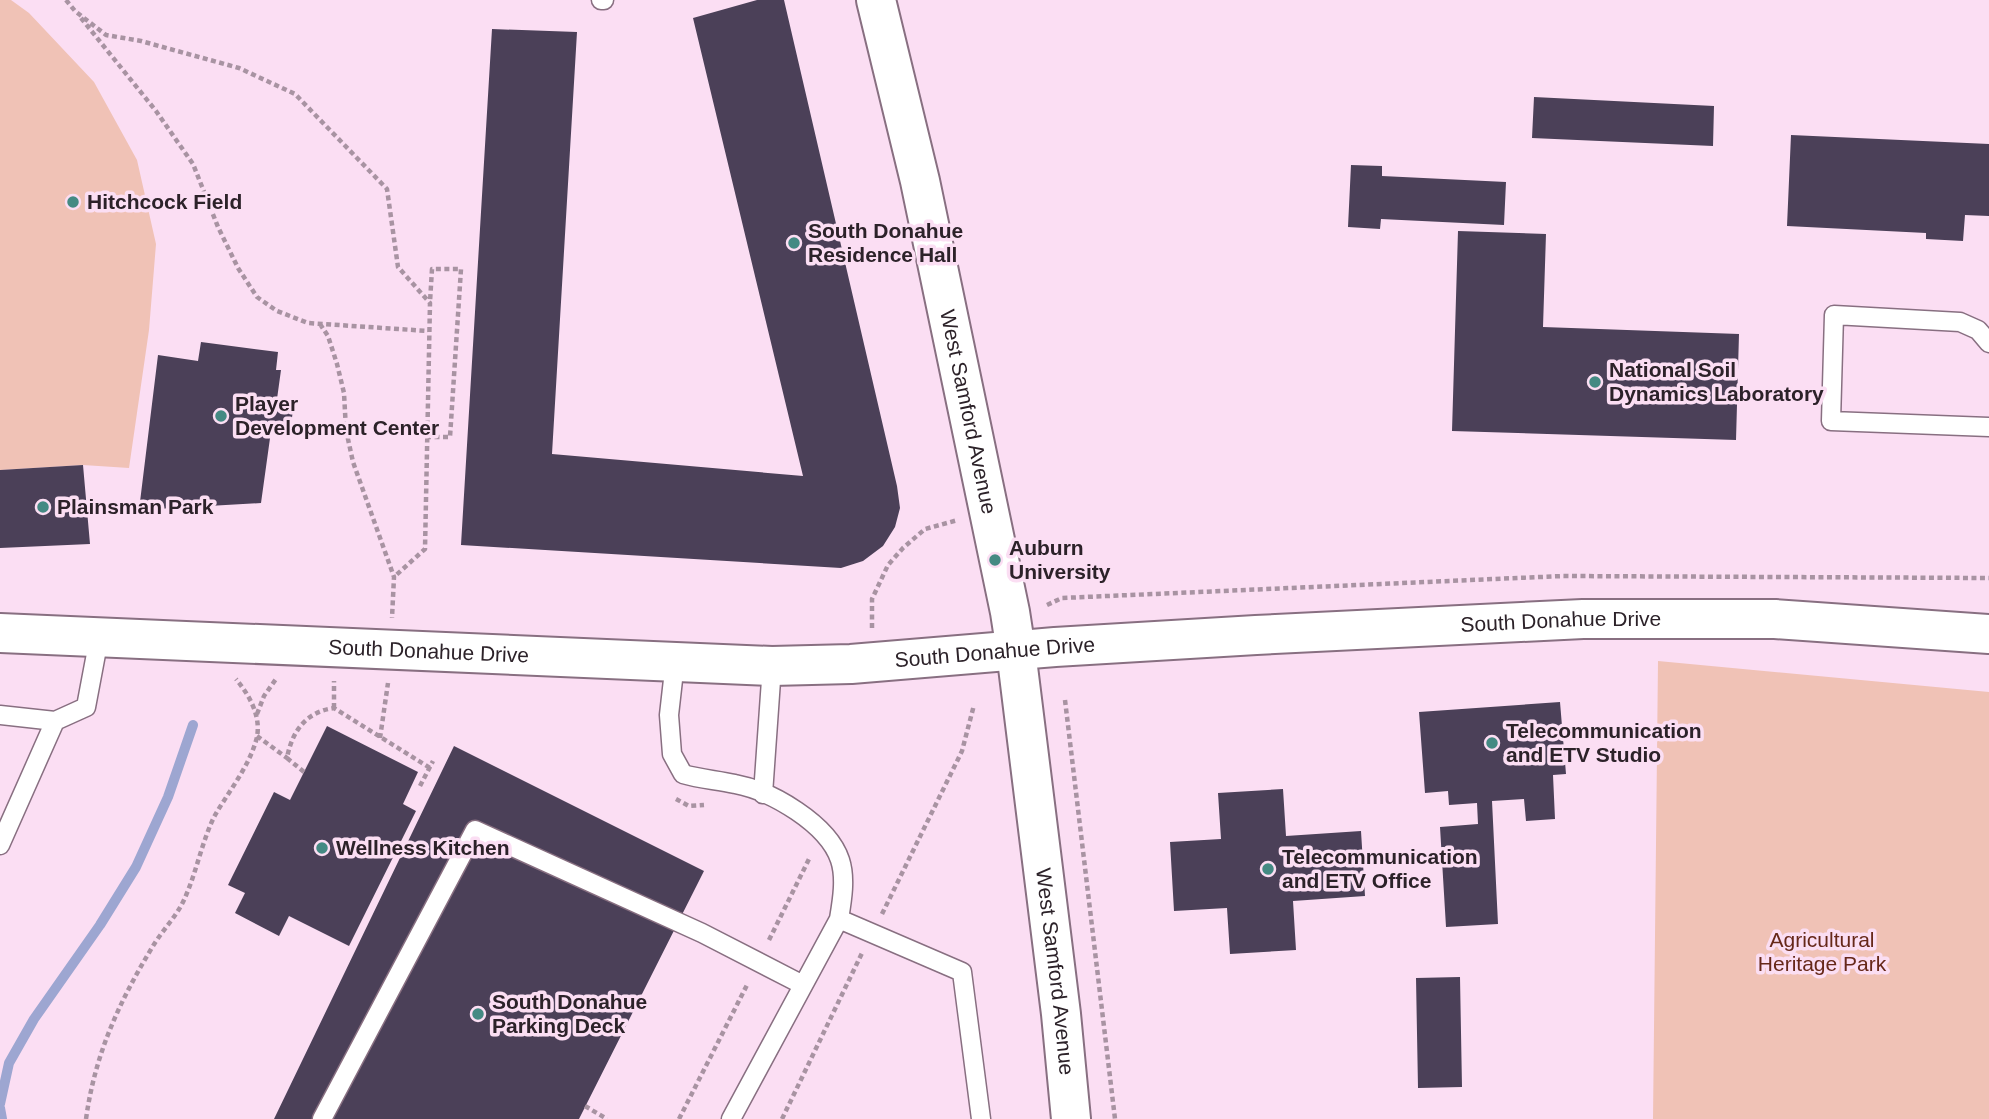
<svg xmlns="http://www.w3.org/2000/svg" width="1989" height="1119" font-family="Arial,sans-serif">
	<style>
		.green { fill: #f0c2b6 }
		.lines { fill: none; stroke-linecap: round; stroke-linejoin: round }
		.stream { stroke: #9da6d1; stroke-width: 10 }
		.building { fill: #4b4058 }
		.service-casing { stroke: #886f81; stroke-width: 21 }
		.tertiary-casing { stroke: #886f81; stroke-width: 42 }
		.path { stroke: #a893a2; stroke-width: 4.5; stroke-dasharray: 5 3.5; stroke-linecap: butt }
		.service { stroke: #fff; stroke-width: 18 }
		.tertiary { stroke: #fff; stroke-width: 38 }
		.poi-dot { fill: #448a83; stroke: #fbdef3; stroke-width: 2.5 }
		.labels { text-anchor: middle; stroke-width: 7; stroke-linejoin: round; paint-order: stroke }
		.poi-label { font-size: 21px; font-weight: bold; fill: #2c2229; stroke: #fbdef3; text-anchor: start }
		.street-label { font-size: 21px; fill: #2c2229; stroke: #fbdef3 }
		.park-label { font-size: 21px; fill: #662819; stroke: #fbdef3 }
	</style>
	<rect width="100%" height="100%" fill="#fbdef3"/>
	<!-- green -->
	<path class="green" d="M0 0H11L29 13 94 82 137 160 156 244 149 330 129 468 83 465 0 470Z
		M1658 661 1989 692V1119H1653Z"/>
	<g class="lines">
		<!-- stream -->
		<path class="stream" d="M0 1104 9 1063 34 1019 100 925 136 867 168 797 193 725
			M0 1108 2 1119"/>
	</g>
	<!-- building -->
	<path class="building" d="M757 0H784L897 486 900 508 895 527 883 546 863 561 841 568 461 545 492 29 577 32 552 454 803 476 693 18Z
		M1534 97 1714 106 1713 146 1532 138Z
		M1791 135 1989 144V216L1965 215 1963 241 1926 239V233L1787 226Z
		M1351 165 1382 166V176L1506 182 1504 225 1381 219 1380 229 1348 227Z
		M1458 231 1546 234 1543 327 1739 334 1736 440 1452 431Z
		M201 342 278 352 276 370H281L277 399 294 402 290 433 271 431 261 503 139 510 158 355 198 361Z
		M83 465 90 544 0 548V470Z
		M1560 702 1566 774 1553 775 1555 819 1526 821 1524 799 1492 801 1498 924 1446 927 1440 827 1478 824 1477 803 1449 805 1448 791 1425 793 1419 712Z
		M327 726 418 772 403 804 416 811 349 946 289 916 279 936 235 913 245 893 228 885 274 792 290 800Z
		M454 746 704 871 579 1119H274Z
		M1283 789 1286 836 1361 831 1365 896 1293 901 1296 950 1230 954 1227 908 1174 911 1170 842 1221 839 1218 793Z
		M1460 977 1462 1087 1418 1088 1416 978Z"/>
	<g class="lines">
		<defs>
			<path id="service" d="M601 0H604
				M1989 343 1978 330 1960 322 1834 315 1831 421 1989 427
				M675 662 669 715 672 754 683 774C700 779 717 780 735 784 772 791 828 824 840 860 846 878 842 901 839 919L731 1119
				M0 715 55 721 86 707 99 638
				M763 794 772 666
				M0 845 55 721
				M839 919 962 972 981 1119
				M322 1119 475 830 702 933 803 985"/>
			<g id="tertiary">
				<path id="s1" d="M876 0 920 181 1010 612 1016 651 1061 1014 1071 1119"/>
				<path id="s2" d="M0 633 772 666 851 664 1055 647 1256 635 1583 619H1775L1989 634"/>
			</g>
		</defs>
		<!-- service casing -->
		<use href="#service" class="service-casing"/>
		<!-- tertiary casing -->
		<use href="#tertiary" class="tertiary-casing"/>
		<!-- path -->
		<path class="path" d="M66 0 75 11 106 35 141 41 239 68 295 94 387 189 398 267 430 303 425 549 394 577
			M81 18 156 111 193 164 218 227 238 268 257 297 277 311 308 323 428 331
			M320 324 328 336 337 364 344 393 346 430 353 462 394 577 392 618
			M426 437H450L461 269H432L430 302
			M1047 605 1062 598 1563 576 1989 578
			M872 628V599L888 565 903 548 925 529 958 520
			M1065 700 1115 1119
			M334 708V681
			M257 714 264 696 276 679
			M257 736 287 758
			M380 738 388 683
			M304 772 287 758C292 732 305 712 334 708L430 768
			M420 786 433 761
			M676 799 689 806 704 805
			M882 914 962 751 974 705
			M769 940 810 857
			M585 1106 607 1119
			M86 1119C95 1054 119 1002 153 946 162 931 175 918 183 902 196 875 201 844 214 817 228 792 250 766 257 737 261 715 249 695 236 679
			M679 1119 748 983
			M782 1119 862 953"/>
		<!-- service -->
		<use href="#service" class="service"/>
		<!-- tertiary -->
		<use href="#tertiary" class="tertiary"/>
	</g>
	<!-- markers -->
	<g class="poi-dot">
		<circle cx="73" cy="202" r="7"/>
		<circle cx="794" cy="243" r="7"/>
		<circle cx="1595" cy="382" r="7"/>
		<circle cx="221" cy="416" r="7"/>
		<circle cx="43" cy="507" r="7"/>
		<circle cx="995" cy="560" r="7"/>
		<circle cx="1492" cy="743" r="7"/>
		<circle cx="322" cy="848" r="7"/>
		<circle cx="1268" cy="869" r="7"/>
		<circle cx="478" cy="1014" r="7"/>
	</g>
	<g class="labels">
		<!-- poi labels -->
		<g class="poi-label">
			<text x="87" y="209">Hitchcock Field</text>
			<text x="808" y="238">South Donahue<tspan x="808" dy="24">Residence Hall</tspan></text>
			<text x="1609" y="377">National Soil<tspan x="1609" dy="24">Dynamics Laboratory</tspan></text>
			<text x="235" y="411">Player<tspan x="235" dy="24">Development Center</tspan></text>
			<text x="57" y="514">Plainsman Park</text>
			<text x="1009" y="555">Auburn<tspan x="1009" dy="24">University</tspan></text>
			<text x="1506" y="738">Telecommunication<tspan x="1506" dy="24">and ETV Studio</tspan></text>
			<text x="336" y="855">Wellness Kitchen</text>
			<text x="1282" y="864">Telecommunication<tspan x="1282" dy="24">and ETV Office</tspan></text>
			<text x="492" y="1009">South Donahue<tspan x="492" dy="24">Parking Deck</tspan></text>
		</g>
		<!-- street labels -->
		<g class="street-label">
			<text dy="7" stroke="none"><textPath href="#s1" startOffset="422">West Samford Avenue</textPath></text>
			<text dy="7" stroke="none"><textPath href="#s2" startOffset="1563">South Donahue Drive</textPath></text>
			<text dy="7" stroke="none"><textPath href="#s2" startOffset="429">South Donahue Drive</textPath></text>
			<text dy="7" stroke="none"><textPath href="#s2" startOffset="996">South Donahue Drive</textPath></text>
			<text dy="7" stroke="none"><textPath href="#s1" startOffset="989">West Samford Avenue</textPath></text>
		</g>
		<!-- park labels -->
		<g class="park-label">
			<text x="1822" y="947">Agricultural<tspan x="1822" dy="24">Heritage Park</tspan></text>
		</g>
	</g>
</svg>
